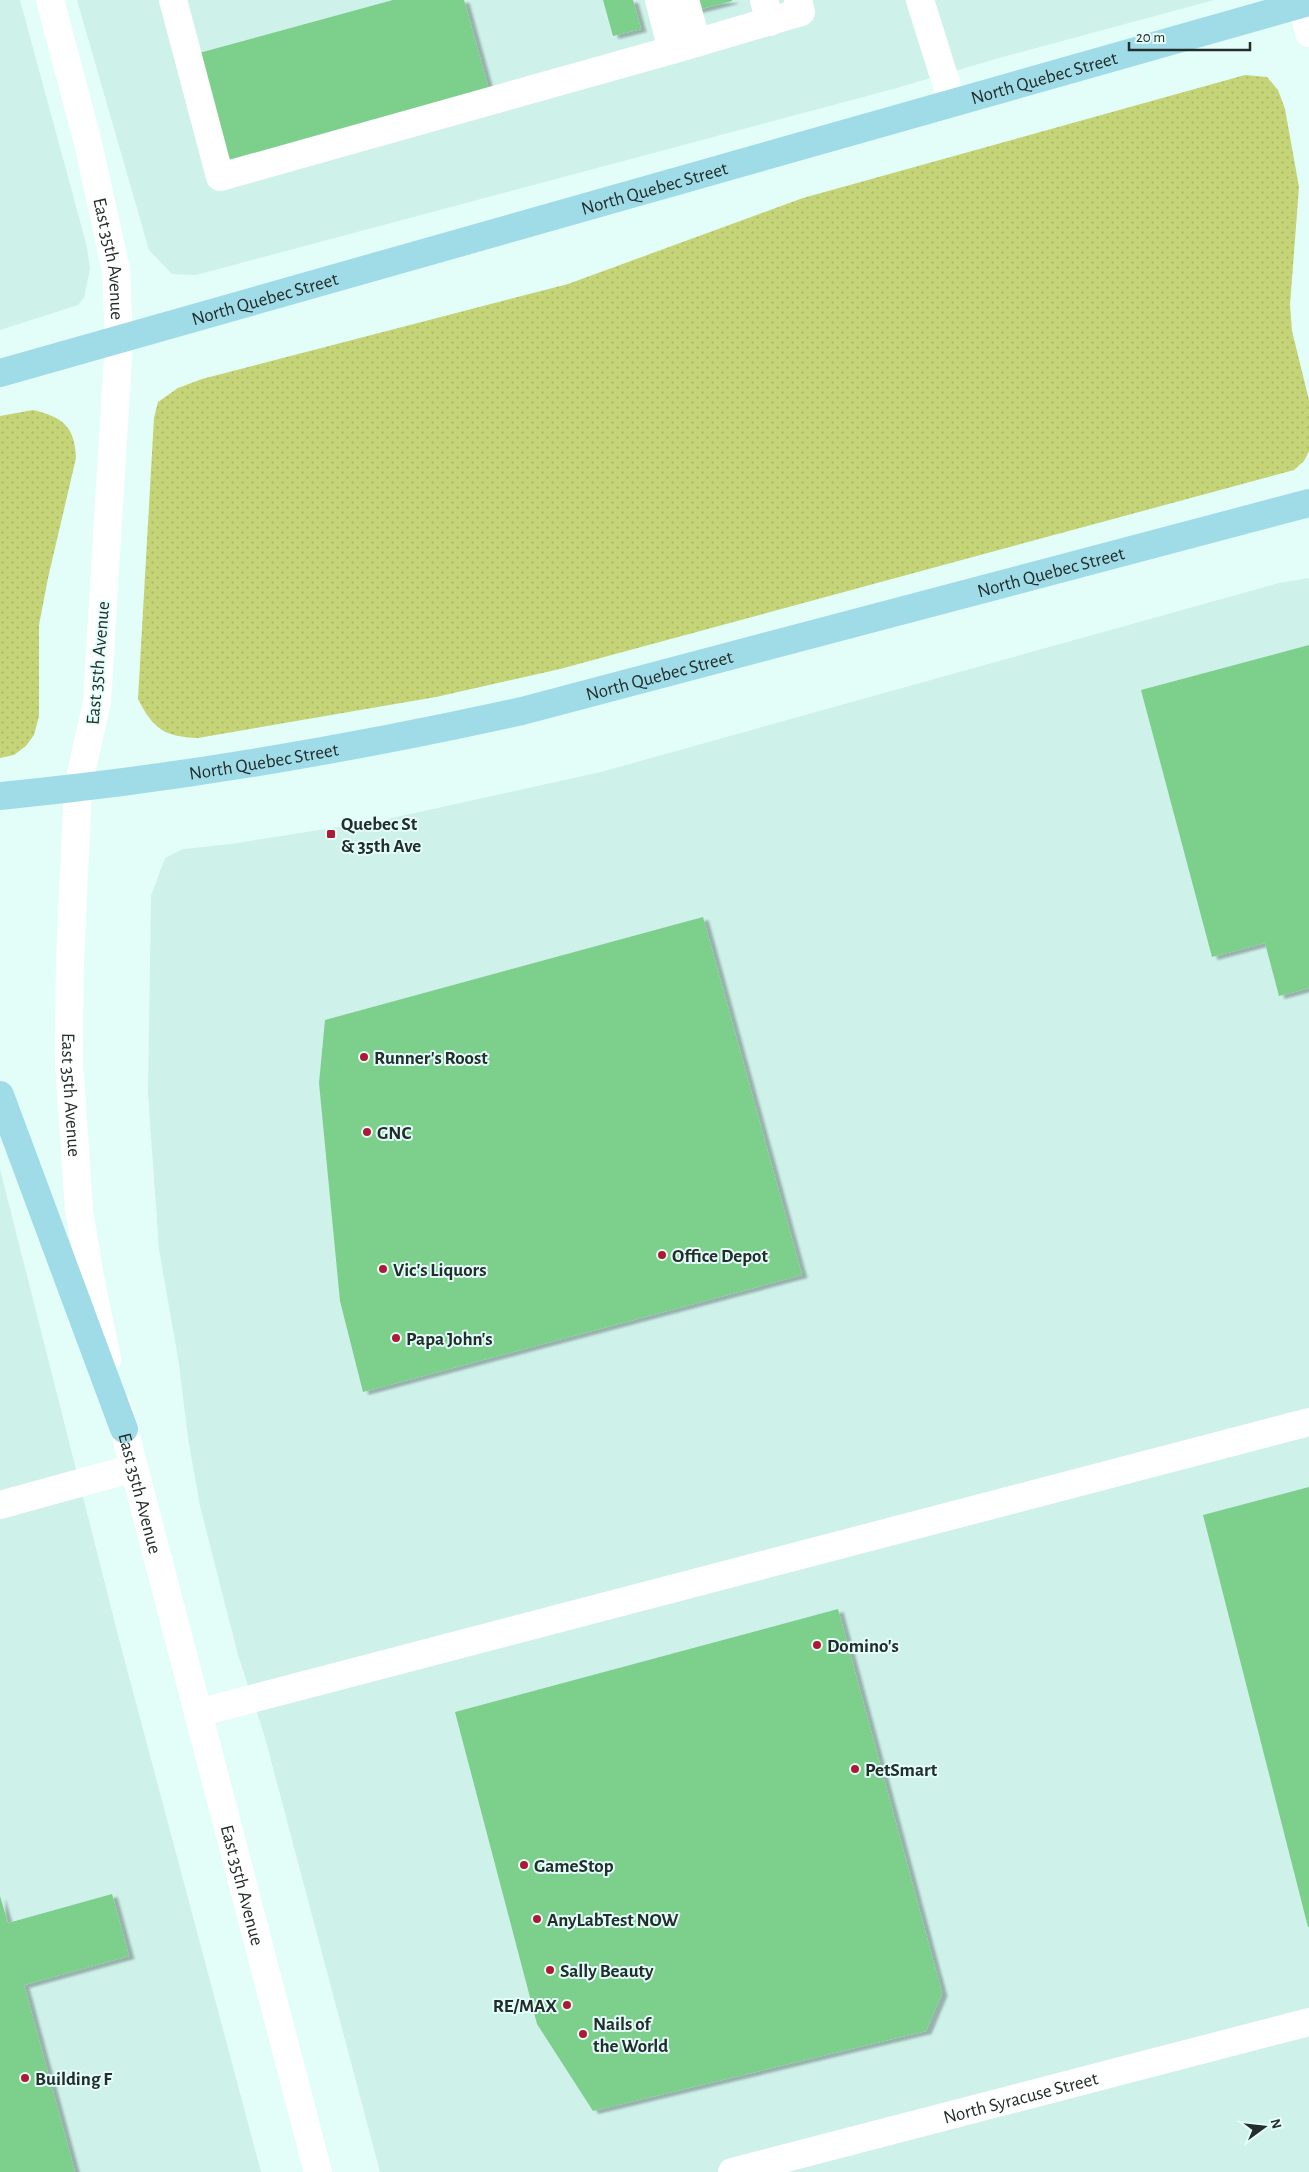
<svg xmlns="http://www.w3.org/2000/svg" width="1309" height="2172" font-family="'Alegreya Sans',sans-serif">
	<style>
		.built { fill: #cef1e9 }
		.grass { fill: url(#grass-dots) }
		.building { fill: #7dcf8c; filter: url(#shadow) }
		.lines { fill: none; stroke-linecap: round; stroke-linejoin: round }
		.minor { stroke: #fff; stroke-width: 28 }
		.major { stroke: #a0dce8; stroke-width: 28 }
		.poi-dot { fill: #ae1a35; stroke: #e3fef8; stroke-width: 2 }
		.labels { text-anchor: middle; stroke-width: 4; stroke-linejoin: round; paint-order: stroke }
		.street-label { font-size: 19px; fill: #232d2b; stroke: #e3fef8 }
		.poi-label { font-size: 19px; font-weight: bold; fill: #232d2b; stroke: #e3fef8; text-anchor: start }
	</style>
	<defs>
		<pattern id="grass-dots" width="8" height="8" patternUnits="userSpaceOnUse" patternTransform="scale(1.25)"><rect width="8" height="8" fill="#c5d477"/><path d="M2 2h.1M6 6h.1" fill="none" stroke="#a9b667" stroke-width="1.8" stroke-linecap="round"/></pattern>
		<filter id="shadow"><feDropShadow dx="5.5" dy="3" stdDeviation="1" flood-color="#0004"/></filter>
	</defs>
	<rect width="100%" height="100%" fill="#e3fef8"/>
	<!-- built -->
	<path class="built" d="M0 0H20L87 247 90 269 84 298 78 305 0 330Z
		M77 0H1214L999 58 893 89 196 275 172 274 149 250Z
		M1309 578V2172H380L264 1734 238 1655 200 1506 188 1438 179 1364 159 1249 148 1094 151 896 165 858 183 849 231 844 383 820 601 772 1279 583Z
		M0 1169 120 1643 261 2172H0Z"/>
	<!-- grass -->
	<path class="grass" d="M1245 75 1267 77 1278 90 1285 109 1299 187 1290 305 1292 331 1309 400V451L1304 461 1294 470 560 669 436 697 198 738C165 737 153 729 138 699L154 418 158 402 178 388 202 379 568 284 803 198Z
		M33 410C62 417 75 426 76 458L48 578 39 625V716L34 735 26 746 14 755 0 758V416Z"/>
	<!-- building -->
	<path class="building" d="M393 0H464L491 97 230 169 199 53Z
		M603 0H633L641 29 613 36Z
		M690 0H732V1L693 11Z
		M1309 645V988L1279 996 1265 943 1212 957 1141 690Z
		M703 917 802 1275 363 1392 340 1301 319 1083 325 1020Z
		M1309 1487V1927H1308L1203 1515Z
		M838 1609 942 1993 926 2031 593 2111 537 2024 455 1712Z
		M112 1894 129 1956 24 1985 75 2172H0V1896L8 1923Z"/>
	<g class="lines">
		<!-- minor -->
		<g class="minor">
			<path id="s1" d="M50 0 88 143 116 270 119 340 97 702 78 787 70 959 69 1062 79 1210 90 1277 107 1359"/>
			<path d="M173 0 220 177 672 50 659 0"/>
			<path d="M685 0 697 43"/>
			<path d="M764 0 770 22"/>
			<path d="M920 0 952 102"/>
			<path d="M1301 0 1309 33"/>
			<path d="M672 50 801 12 798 0"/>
			<path id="s2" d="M118 1406 318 2172"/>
			<path d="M0 1505 134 1468"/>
			<path d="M198 1713 1309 1422"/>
			<path id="s3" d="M732 2172 1309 2022"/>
		</g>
		<!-- major -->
		<g class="major">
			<path id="s4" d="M0 373 1309 2"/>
			<path id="s5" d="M0 796C176 779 350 749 522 711L1309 503"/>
			<path d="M0 1095 124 1429"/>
		</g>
	</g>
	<!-- markers -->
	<g class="poi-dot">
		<rect x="326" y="829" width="10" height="10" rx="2.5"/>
		<circle cx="364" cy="1057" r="5"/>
		<circle cx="367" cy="1132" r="5"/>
		<circle cx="662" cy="1255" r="5"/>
		<circle cx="383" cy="1269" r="5"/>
		<circle cx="396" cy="1338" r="5"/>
		<circle cx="817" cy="1645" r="5"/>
		<circle cx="855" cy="1769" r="5"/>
		<circle cx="524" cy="1865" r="5"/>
		<circle cx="537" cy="1919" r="5"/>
		<circle cx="550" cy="1970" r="5"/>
		<circle cx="567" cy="2005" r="5"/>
		<circle cx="583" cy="2034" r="5"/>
		<circle cx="25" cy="2078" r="5"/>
	</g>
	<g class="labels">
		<!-- street labels -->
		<g class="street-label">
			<text dy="7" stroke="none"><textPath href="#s4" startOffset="1085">North Quebec Street</textPath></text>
			<text dy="7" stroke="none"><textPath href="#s4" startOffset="680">North Quebec Street</textPath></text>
			<text dy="7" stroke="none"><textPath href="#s1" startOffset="266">East 35th Avenue</textPath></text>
			<text dy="7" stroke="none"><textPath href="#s4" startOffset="275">North Quebec Street</textPath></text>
			<text dy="7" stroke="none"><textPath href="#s5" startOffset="1076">North Quebec Street</textPath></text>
			<text transform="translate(97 663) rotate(-85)" y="7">East 35th Avenue</text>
			<text dy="7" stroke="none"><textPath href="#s5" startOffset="671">North Quebec Street</textPath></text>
			<text dy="7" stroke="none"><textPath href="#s5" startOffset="266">North Quebec Street</textPath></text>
			<text dy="7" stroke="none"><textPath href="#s1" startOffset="1106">East 35th Avenue</textPath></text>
			<text dy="7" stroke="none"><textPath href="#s2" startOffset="90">East 35th Avenue</textPath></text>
			<text dy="7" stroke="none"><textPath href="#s2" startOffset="495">East 35th Avenue</textPath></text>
			<text dy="7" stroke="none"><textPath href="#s3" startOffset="298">North Syracuse Street</textPath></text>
		</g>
		<!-- poi labels -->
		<g class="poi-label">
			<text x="341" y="830">Quebec St<tspan x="341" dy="22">&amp; 35th Ave</tspan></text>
			<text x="374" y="1064">Runner's Roost</text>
			<text x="377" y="1139">GNC</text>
			<text x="672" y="1262">Office Depot</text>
			<text x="393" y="1276">Vic's Liquors</text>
			<text x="406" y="1345">Papa John's</text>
			<text x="827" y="1652">Domino's</text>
			<text x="865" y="1776">PetSmart</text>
			<text x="534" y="1872">GameStop</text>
			<text x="547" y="1926">AnyLabTest NOW</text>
			<text x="560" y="1977">Sally Beauty</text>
			<text x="557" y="2012" text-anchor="end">RE/MAX</text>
			<text x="593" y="2030">Nails of<tspan x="593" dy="22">the World</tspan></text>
			<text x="35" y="2085">Building F</text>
		</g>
	</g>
	<!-- north arrow -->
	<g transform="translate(1264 2127) rotate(75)" stroke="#e3fef8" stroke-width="4" paint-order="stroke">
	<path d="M0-4L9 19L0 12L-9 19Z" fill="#232d2b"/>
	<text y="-8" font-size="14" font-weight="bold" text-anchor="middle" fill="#232d2b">N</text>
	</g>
	<!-- scale -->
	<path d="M1129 42v8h121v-8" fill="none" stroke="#232d2b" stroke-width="2.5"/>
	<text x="1136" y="42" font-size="15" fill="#232d2b" stroke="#e3fef8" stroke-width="4" paint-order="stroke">20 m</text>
</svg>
